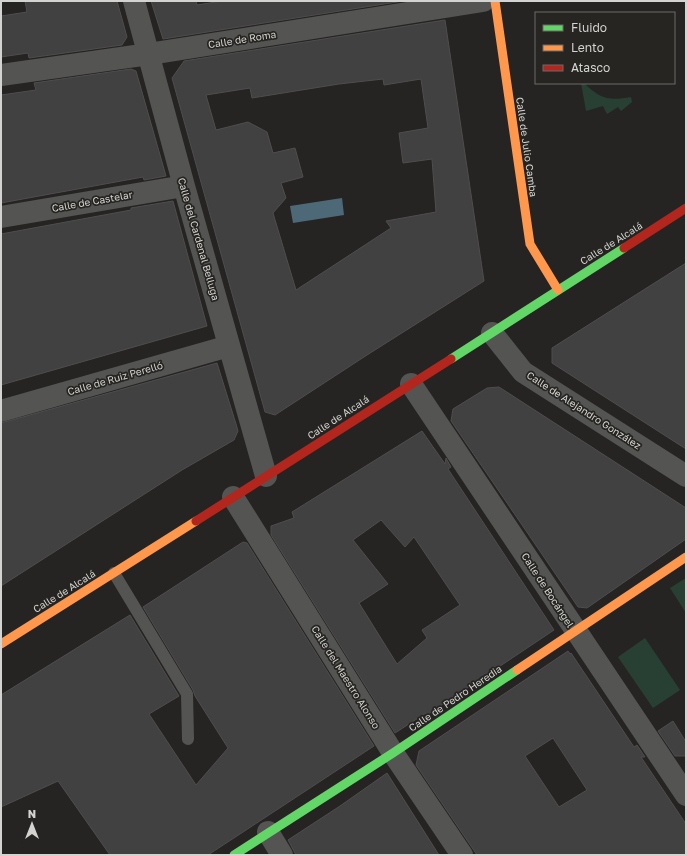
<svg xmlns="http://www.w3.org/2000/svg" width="687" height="856" font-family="'Golos Text',sans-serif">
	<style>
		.green { fill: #284034 }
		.water { fill: #4d6978 }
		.building { fill: #424141; stroke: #4f4d4d; fill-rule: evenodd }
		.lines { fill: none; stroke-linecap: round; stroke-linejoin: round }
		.lane { stroke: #545453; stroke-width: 12 }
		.street { stroke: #545453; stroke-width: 22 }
		.fast { stroke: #63d668; stroke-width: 9 }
		.slow { stroke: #ff974d; stroke-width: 9 }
		.jam { stroke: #b3261e; stroke-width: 9 }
		.labels { text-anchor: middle; stroke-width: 3.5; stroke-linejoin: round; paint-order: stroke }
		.street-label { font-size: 10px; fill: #d3d3d1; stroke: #262522 }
	</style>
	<rect width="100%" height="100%" fill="#252423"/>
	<!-- green -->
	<path class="green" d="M581 83H584C600 99 609 101 631 97L632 102 621 111 618 107 607 114 603 106 586 111Z
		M686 578V613L670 588Z
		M645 638 680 690 653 708 618 657Z"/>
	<!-- water -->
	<path class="water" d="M342 198 344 215 293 223 290 206Z"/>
	<!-- building -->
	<path class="building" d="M25 1H117L127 37 122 45 29 58 28 53 1 57V16L27 12Z
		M151 1H196L197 5 222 1H403L163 39Z
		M445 20 484 281 367 355 275 415 265 412 172 78 184 61ZM383 79 384 85 421 79 428 128 399 133 403 163 432 159 436 212 386 221 391 228 296 290 273 213 286 198 281 183 303 177 295 148 273 153 267 132 248 122 216 130 206 95 250 88 252 98 339 84Z
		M131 69 136 71 166 176 144 180 143 177 1 203V95L36 90 34 83Z
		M173 201 207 326 1 385V234L131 210V208Z
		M686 263V449L552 363V348Z
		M217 363 236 424 238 431 234 440 182 470 1 586V423Z
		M499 387 686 508V539L587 608 578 607 451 421 453 409 487 388Z
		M422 431 445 464 446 458 451 467 448 469 554 630 427 715 426 713 395 733 271 535V526L294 518 292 512ZM381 520 405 547 414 537 460 605 422 630 427 638 397 664 359 603 388 584 353 540Z
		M243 542 247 543 374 746 208 855H110L58 781 1 807V695L130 615 179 696 149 714 196 785 228 748 195 696 193 690 143 607Z
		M568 651 570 654 571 653 634 747 637 745 645 757H641L686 824V855H477L416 765 419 751ZM553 738 587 790 559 807 525 756Z
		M673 721 686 742V756H675L658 731Z
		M387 773 439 855H296L288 840 340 806Z"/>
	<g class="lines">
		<!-- lane -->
		<path class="lane" d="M114 573 187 694 188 739"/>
		<!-- street -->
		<path class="street" d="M134 1 184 186 266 476
			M1 75 149 54 483 1
			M1 217 184 186
			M492 333 523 372 686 476
			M411 384 686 795
			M1 411 229 346
			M233 497 393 753 462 855
			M268 832 282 855"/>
		<!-- fast -->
		<path class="fast" d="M451 359 624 248
			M234 855 393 753 517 670"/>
		<!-- slow -->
		<path class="slow" d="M495 1 530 244 558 290
			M1 644 196 521
			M517 670 686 557"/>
		<!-- jam -->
		<path class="jam" d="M624 248 686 208
			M196 521 451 359"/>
	</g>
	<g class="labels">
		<!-- street labels -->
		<g class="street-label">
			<text transform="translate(242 39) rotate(-9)" y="4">Calle de Roma</text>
			<text transform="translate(527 147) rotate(82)" y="4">Calle de Julio Camba</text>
			<text transform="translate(92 201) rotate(-10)" y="4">Calle de Castelar</text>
			<text transform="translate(199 239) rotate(74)" y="4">Calle del Cardenal Belluga</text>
			<text transform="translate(611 243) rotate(-32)" y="4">Calle de Alcalá</text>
			<text transform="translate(115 378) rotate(-16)" y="4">Calle de Ruiz Perelló</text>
			<text transform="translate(584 410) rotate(33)" y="4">Calle de Alejandro González</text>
			<text transform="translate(338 417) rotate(-33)" y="4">Calle de Alcalá</text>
			<text transform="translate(548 590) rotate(57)" y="4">Calle de Bocángel</text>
			<text transform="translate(64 591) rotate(-32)" y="4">Calle de Alcalá</text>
			<text transform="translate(346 677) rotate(58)" y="4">Calle del Maestro Alonso</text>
			<text transform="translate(455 698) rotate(-34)" y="4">Calle de Pedro Heredia</text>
		</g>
	</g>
	<!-- border -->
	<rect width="687" height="856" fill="none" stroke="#d3d3d1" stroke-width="4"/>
	<!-- legend -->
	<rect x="535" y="12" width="140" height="72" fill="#262522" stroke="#6b6b68"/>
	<rect x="543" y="25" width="20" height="6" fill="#63d668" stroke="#6b6b68"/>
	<text x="571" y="32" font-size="12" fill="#d3d3d1">Fluido</text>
	<rect x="543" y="45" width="20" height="6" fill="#ff974d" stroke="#6b6b68"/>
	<text x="571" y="52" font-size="12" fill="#d3d3d1">Lento</text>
	<rect x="543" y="65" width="20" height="6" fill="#b3261e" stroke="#6b6b68"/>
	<text x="571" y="72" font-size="12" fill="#d3d3d1">Atasco</text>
	<!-- north arrow -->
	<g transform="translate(32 824)" stroke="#262522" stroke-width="3" paint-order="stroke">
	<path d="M0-3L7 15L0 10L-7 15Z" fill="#d3d3d1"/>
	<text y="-6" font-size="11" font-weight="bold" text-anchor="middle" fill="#d3d3d1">N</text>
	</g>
</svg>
